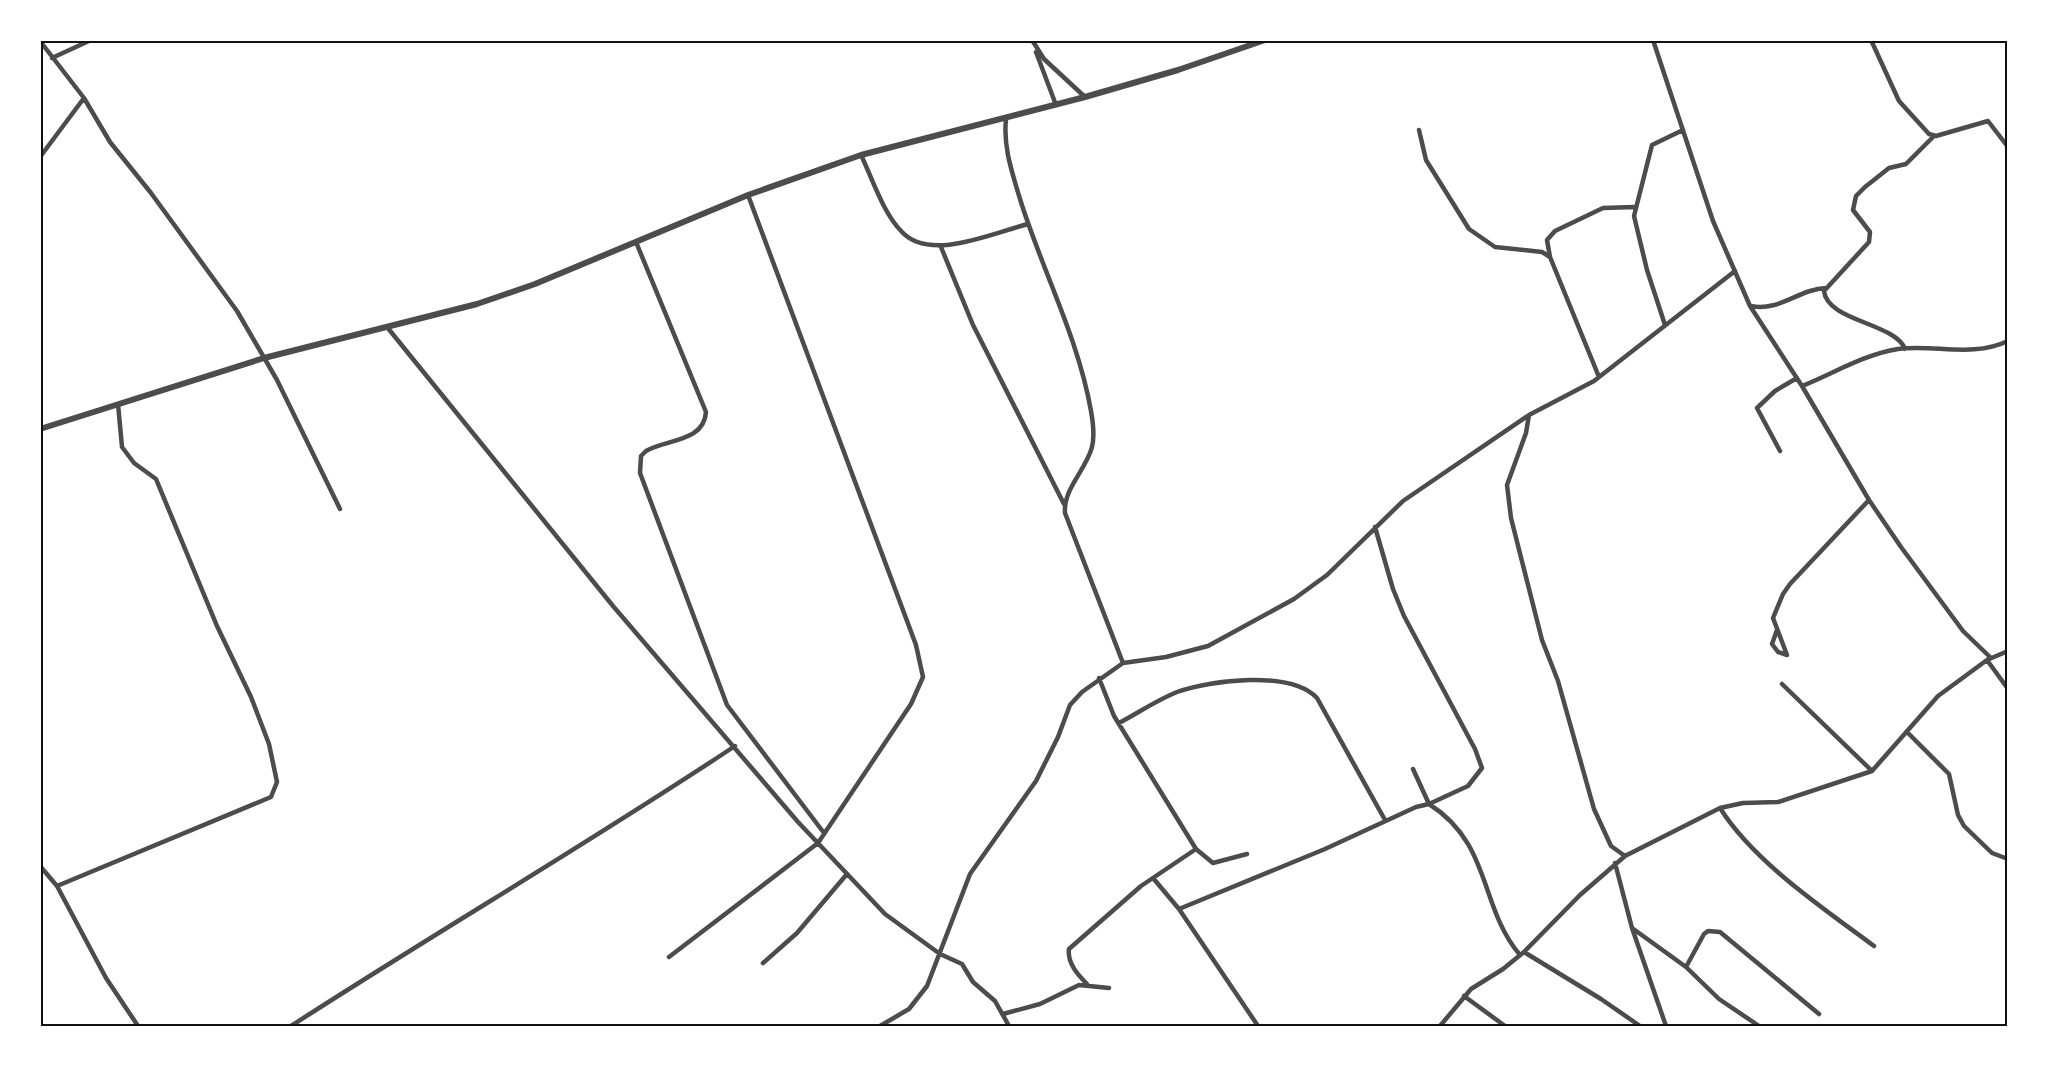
<svg xmlns="http://www.w3.org/2000/svg" width="2048" height="1067" font-family="Inter,sans-serif">
	<style>
		.lines { fill: none; stroke-linecap: round; stroke-linejoin: round }
		.minor { stroke: #4c4c4c; stroke-width: 4.5 }
		.tertiary { stroke: #4c4c4c; stroke-width: 6 }
		.neatline { fill: none; stroke: #111; stroke-width: 2 }
	</style>
	<rect width="100%" height="100%" fill="#fff"/>
	<g class="lines">
		<!-- minor -->
		<path class="minor" d="M1032 40 1044 59 1085 97
			M1653 40 1713 221 1750 306 1802 386 1869 500 1901 547 1963 631 1991 658
			M1871 40 1899 101 1929 134 1936 136 1988 121 2008 147
			M40 41 84 98 110 142 151 193 237 311 277 380 340 509
			M1036 52 1056 105
			M52 58 91 40
			M1006 119C1003 147 1012 172 1020 199 1042 270 1078 337 1091 411 1093 422 1095 435 1092 447 1086 470 1063 489 1065 513L1123 663
			M1419 130 1426 160 1469 229 1495 247 1542 252 1550 257 1599 377
			M861 155C873 180 883 213 902 232 930 262 993 233 1028 224
			M40 157 84 98
			M636 242 706 412C704 442 667 439 646 451L641 456 640 473 727 705 824 833
			M941 247 973 325 1064 504
			M1550 257 1547 240 1555 231 1603 208 1634 207
			M1751 306C1779 312 1799 289 1826 288
			M1665 325 1647 270 1634 216 1652 145 1683 130
			M387 327 613 606 798 822 885 914 940 954 962 964 973 982 995 1001 1009 1026
			M1905 349C1895 323 1827 321 1824 291L1869 242 1870 232 1853 210 1856 196 1865 187 1889 168 1906 164 1934 136
			M1802 386C1832 374 1865 354 1898 349 1935 344 1972 358 2008 341
			M1529 415 1526 433 1507 485 1511 518 1542 640 1558 681 1594 809 1611 846 1625 856
			M1780 451 1757 408 1775 391 1797 378
			M1375 527 1393 589 1404 616 1475 749 1482 768 1468 786 1429 804 1413 769
			M1777 630 1772 644 1778 652 1787 655 1773 618 1783 594 1790 584 1869 500
			M1987 660 2008 689
			M1099 678 1114 716 1196 849 1213 863 1247 854
			M1782 684 1872 771
			M1119 723C1138 713 1157 700 1177 692 1211 680 1290 670 1317 698L1385 820
			M1907 732 1949 774 1958 815 1964 826 1992 853 2008 859
			M1720 808C1754 862 1823 908 1874 946
			M1615 863 1632 928 1686 967 1719 999 1759 1026
			M40 866 57 886 106 978 138 1026
			M1153 878 1179 909 1258 1026
			M57 886 271 797 277 782 269 744 251 697 217 626 156 479 134 463 122 447 118 404
			M1179 909 1325 849 1416 807 1429 804C1492 844 1479 907 1520 955
			M1632 928 1666 1026
			M1524 952 1601 999 1640 1026
			M669 957 818 843 911 704 923 677 916 645 748 195
			M763 963 797 933 847 874
			M1686 967 1704 934 1708 931 1720 932 1819 1014
			M1087 984C1078 975 1067 963 1069 949L1141 886 1196 849
			M1464 996 1505 1026
			M1003 1014 1040 1004 1079 985 1109 988
			M291 1026C438 931 589 843 735 746
			M880 1026 909 1009 927 986 970 874 1036 781 1058 737 1070 705 1082 692 1123 663 1166 657 1208 646 1294 599 1327 575 1403 501 1529 415 1594 381 1735 271
			M1440 1026 1471 989 1503 969 1524 952 1580 895 1625 856 1720 808 1743 803 1778 802 1872 771 1938 696 1987 660 2008 651"/>
		<!-- tertiary -->
		<path class="tertiary" d="M40 429 264 358 477 304 535 284 748 195 861 155 1085 97 1178 70 1265 40"/>
	</g>
	<!-- border -->
	<rect width="2048" height="1067" fill="none" stroke="#ffffff" stroke-width="84"/>
	<rect x="42" y="42" width="1964" height="983" class="neatline"/>
</svg>
